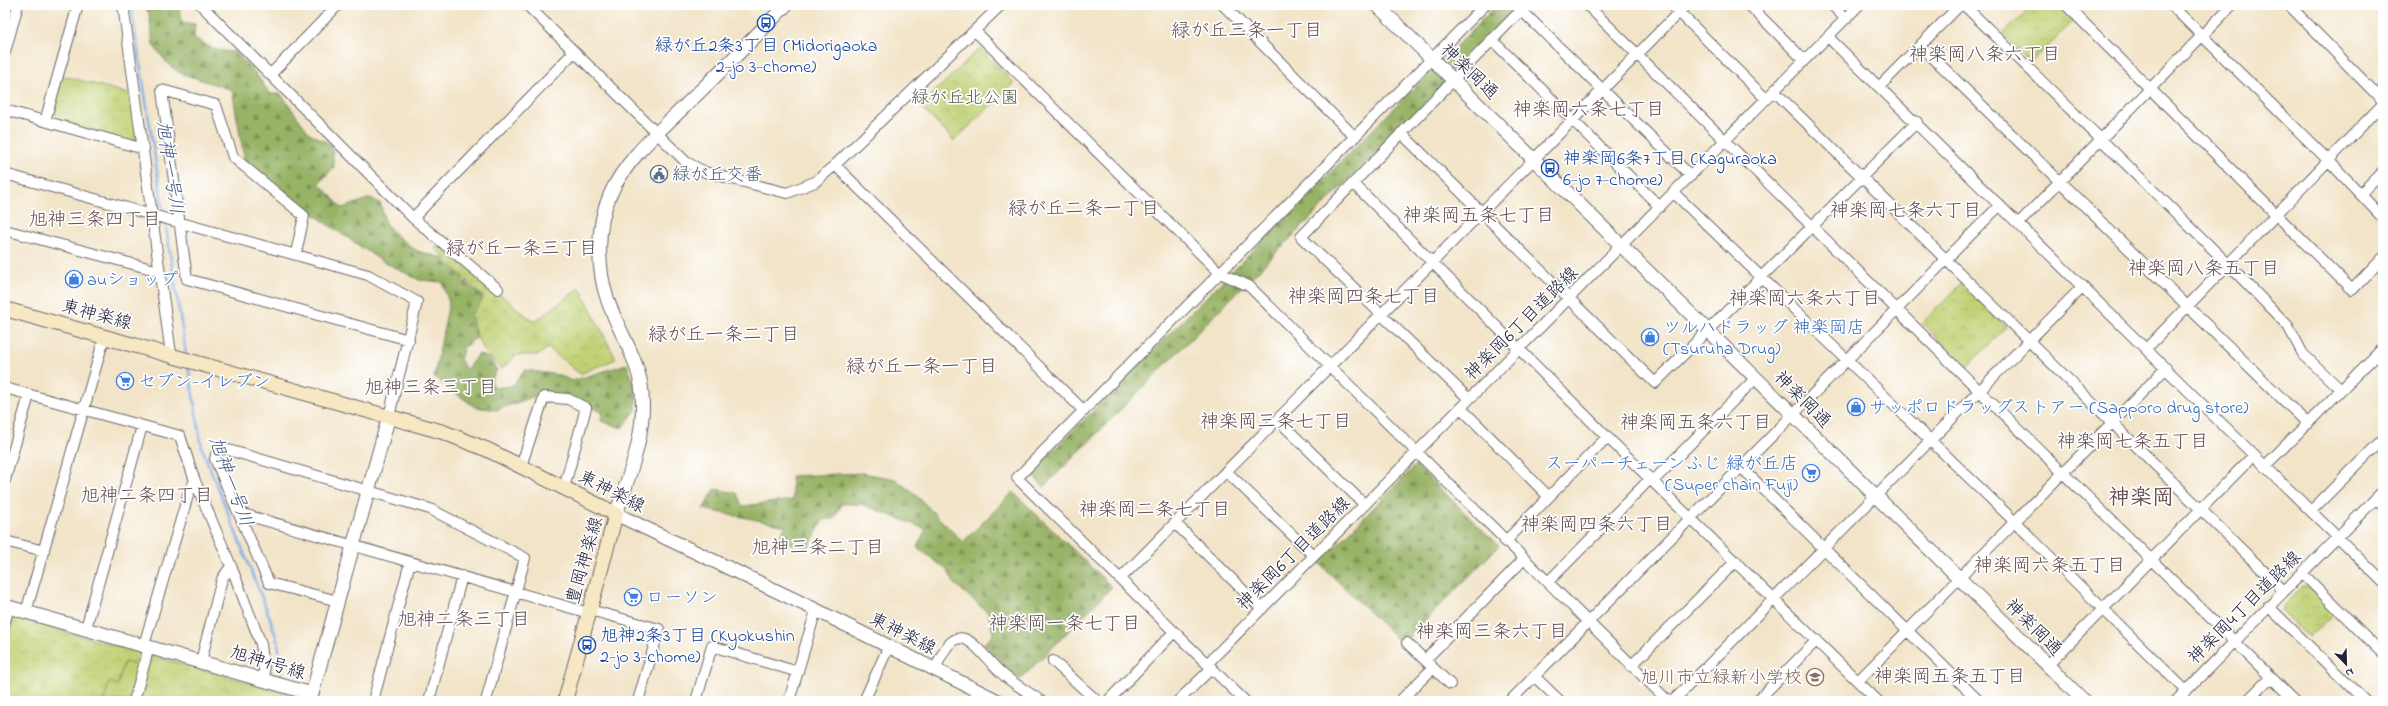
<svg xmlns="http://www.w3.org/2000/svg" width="2388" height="706" font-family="'Indie Flower','Klee One',sans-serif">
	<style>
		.forest { fill: url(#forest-firs); stroke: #5d6a50 }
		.park { fill: url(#park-crowns); stroke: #717a58 }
		.garden { fill: #c0d174; stroke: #717a58 }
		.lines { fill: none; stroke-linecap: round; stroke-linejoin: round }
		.stream { stroke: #7eade8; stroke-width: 2.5 }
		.minor-casing { stroke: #6b666c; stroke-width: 12 }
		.tertiary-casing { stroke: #6b666c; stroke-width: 15 }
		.secondary-casing { stroke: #6b666c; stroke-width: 16 }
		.minor { stroke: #fff; stroke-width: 10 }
		.tertiary { stroke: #fff; stroke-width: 13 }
		.secondary { stroke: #f7e8c3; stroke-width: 14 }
		.labels { text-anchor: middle; stroke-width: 3.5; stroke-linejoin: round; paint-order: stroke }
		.transit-label { font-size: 18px; fill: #164399; stroke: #fff; text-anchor: start }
		.street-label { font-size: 18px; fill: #22223b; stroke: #fff }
		.park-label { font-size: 18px; fill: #595f4f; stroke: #fff }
		.service-label { font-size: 18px; fill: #4e5e75; stroke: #fff; text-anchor: start }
		.shop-label { font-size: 18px; fill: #366cbe; stroke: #fff; text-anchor: start }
		.education-label { font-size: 18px; fill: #785e54; stroke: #fff; text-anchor: end }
		.neighbourhood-label { font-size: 19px; fill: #665052; stroke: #fff }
		.water-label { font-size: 19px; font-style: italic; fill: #475a80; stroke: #fff }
		.district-label { font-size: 22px; font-weight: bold; fill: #665052; stroke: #fff }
	</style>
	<defs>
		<pattern id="forest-firs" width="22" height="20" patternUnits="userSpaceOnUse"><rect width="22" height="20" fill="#98b366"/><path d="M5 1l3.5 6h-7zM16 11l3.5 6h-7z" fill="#7c9155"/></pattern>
		<pattern id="park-crowns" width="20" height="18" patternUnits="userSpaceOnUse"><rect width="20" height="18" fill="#c0d174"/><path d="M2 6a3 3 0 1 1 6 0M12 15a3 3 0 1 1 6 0" fill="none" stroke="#a5b365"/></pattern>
	</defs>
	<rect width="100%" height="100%" fill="#fff"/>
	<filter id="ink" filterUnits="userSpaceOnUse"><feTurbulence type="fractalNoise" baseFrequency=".025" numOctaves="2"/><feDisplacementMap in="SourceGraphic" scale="8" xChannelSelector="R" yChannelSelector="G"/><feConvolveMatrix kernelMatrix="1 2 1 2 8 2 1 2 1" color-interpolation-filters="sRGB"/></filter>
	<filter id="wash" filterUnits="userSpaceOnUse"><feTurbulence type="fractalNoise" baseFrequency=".012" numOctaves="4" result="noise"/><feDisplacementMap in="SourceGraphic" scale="16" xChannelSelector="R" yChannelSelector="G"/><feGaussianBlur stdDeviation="0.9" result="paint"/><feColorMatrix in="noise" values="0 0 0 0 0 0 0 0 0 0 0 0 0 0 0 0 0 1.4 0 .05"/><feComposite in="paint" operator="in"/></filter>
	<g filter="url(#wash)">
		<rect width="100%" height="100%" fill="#f2e4c8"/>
		<!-- forest -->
		<path class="forest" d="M142 5H178L182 22 195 24 194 37C207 47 218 52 235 52L254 71 270 94H281L309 133 332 145 334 167 319 183 342 208 371 198 381 204 385 223 397 236 417 251 443 258 450 267H458L462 273 463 280 481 296 485 312 471 324 477 337 464 347 460 359 466 370 478 354 489 358 497 370 491 381 495 388 512 386 525 370 559 375 572 381 627 364 636 389V410L622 428 601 421 602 412 568 397 535 396 496 410 475 407 434 377 449 303 442 282 419 280 382 261 327 224 245 163 232 90 180 73 168 64 153 45 149 13Z
			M1497 5H1522L1044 487 1031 473Z
			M1416 465 1499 546 1402 644 1319 563Z
			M863 473 895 479 916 495 963 542 1013 492 1112 587 1020 680 984 644 993 633 988 613 954 583 948 571 917 547 926 529 861 504H842L834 519 823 520 809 547 776 541 786 526 703 509 715 489 737 493 742 506 793 500 791 476Z"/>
		<!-- park -->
		<path class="park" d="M2026 5H2059L2074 21 2030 62 2003 34 2026 12 2023 8Z
			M980 48 1014 83 954 141 920 106Z
			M57 74 137 96 144 149 45 121Z
			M439 245 534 322 580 288 616 359 580 374 548 348 538 355H516L502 369C481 350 477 342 471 315L484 298 435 248Z
			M1963 282 2007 327 1966 368 1922 323Z
			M2302 586 2310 587 2336 612 2309 638 2283 613V607Z
			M13 617 305 698V701H5V649Z"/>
		<!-- garden -->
		<path class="garden" d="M124 662 139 666 129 701H104L109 682 118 685Z"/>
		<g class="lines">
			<!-- stream -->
			<path class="stream" d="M131 5 164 216
				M165 221 186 354
				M188 365 202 448 270 618 278 643 284 682
				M285 691 287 701"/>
		</g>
	</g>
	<g filter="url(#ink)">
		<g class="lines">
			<defs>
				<path id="minor" d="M123 5 171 354
					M201 5 413 218 498 289
					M527 5 686 162 705 172 787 193 815 182 835 165 1001 5
					M1223 5 1355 137
					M1587 5 2295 701
					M1672 5 1766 99
					M1749 5 1804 60
					M1832 5 1846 19
					M1964 5 2228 264 2288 326 2303 354 2341 390
					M2066 5 2352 290 2383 258
					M2171 5 2329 161 2383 218
					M2289 5 2383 101
					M1521 10 1691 176
					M975 31 1220 273 1249 286 1668 701
					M1828 37 2383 582
					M1491 39 1660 207
					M1921 46 2308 424
					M5 52 18 5
					M270 75 338 5
					M1880 86 1960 5
					M1774 91 2284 591
					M5 110 144 149
					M45 121 78 5
					M1401 133 1655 383 1917 122
					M835 165 1084 411
					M5 174 368 275 417 302 389 416
					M1353 183 1607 437 1878 701
					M1674 193 2015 522 2186 691
					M2360 194 2383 171
					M413 218 574 52
					M2019 223 2232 5
					M5 230 159 271
					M296 253 304 216 233 157 216 105 162 90 187 279 409 340
					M2147 348 2383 104
					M5 388 180 436 195 481 231 566 261 644 265 679
					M1469 399 1301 237 1526 5
					M1461 408 1549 497
					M1278 420 1365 505
					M521 466 544 397 568 399 586 408 564 488
					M1740 466 1979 701
					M2265 466 2383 348
					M1226 471 1314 556
					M5 480 29 395
					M1654 480 1756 378
					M2376 498 2383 505
					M2311 511 2383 439
					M239 513 589 613
					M1175 523 1262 609
					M5 541 44 551
					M1505 542 1607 437
					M2302 573 2383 654
					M1120 579 1686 5
					M1548 582 1651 478
					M338 601 269 583 215 459 218 447 430 509 525 558 486 701
					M2268 606 2365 701
					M590 610 659 629 638 701
					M26 612 105 335
					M5 621 9 607
					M86 628 142 426
					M1407 643 1450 684
					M144 645 189 492 195 481
					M1425 660 1524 559
					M201 661 222 579 231 566
					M1053 661 1097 701
					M1207 664 1859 5
					M1631 666 1736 561
					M2047 666 2254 455
					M935 670C960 607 976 653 1006 677 1017 686 1030 693 1041 701
					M1534 676 1560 701
					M1858 681 2166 368
					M134 701 149 647
					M373 701 410 562
					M429 701 462 576
					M696 701 712 646 798 672
					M789 701 816 610
					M864 701 888 648
					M1108 701 1174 632
					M1178 701 1212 668
					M1245 701 1017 478 1485 5
					M1400 701 1433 668
					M1510 701 2000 205
					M1673 701 2083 286
					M1757 701 1817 640
					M2176 701 2383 491
					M2247 701 2271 677"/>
				<path id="tertiary" d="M786 5C754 38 721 71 688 103 661 130 626 158 610 195 596 226 597 270 608 301 618 330 636 355 641 385 648 429 630 473 616 514L812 608 998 701
					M1377 5 2084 701
					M5 606 312 694 389 416"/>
				<path id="secondary" d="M5 309 443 432 488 450 616 514 565 701"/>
			</defs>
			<!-- minor casing -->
			<use href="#minor" class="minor-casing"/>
			<!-- tertiary casing -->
			<use href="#tertiary" class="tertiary-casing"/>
			<!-- secondary casing -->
			<use href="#secondary" class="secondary-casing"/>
			<!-- minor -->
			<use href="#minor" class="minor"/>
			<!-- tertiary -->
			<use href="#tertiary" class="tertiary"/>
			<!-- secondary -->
			<use href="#secondary" class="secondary"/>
		</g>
	</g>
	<!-- icons -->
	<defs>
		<symbol id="bus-ring" viewBox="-11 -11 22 22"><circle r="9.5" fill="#fff" stroke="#1a4fb4" stroke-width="1.5"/><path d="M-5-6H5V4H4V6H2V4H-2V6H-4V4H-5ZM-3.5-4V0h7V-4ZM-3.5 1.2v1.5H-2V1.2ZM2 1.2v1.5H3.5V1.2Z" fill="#1a4fb4"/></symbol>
		<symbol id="civic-ring" viewBox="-11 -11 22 22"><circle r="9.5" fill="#fff" stroke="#5c6f8a" stroke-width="1.5"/><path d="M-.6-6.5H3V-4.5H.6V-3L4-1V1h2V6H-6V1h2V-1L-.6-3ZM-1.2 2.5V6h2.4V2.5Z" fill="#5c6f8a"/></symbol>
		<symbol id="shop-ring" viewBox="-11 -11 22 22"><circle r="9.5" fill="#fff" stroke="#3f7fe0" stroke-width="1.5"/><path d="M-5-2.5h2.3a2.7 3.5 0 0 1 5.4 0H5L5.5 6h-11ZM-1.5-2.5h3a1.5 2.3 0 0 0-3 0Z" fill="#3f7fe0"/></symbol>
		<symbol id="supermarket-ring" viewBox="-11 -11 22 22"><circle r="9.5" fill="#fff" stroke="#3f7fe0" stroke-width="1.5"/><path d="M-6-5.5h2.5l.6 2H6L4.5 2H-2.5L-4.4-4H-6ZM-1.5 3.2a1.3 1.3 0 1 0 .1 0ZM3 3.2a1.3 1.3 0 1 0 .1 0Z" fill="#3f7fe0"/></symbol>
		<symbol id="school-ring" viewBox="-11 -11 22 22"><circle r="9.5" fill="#fff" stroke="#8d6e63" stroke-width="1.5"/><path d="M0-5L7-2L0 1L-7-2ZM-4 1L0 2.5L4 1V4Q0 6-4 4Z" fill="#8d6e63"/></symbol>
	</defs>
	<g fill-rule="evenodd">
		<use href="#bus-ring" x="756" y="13" width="20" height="20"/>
		<use href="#bus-ring" x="1540" y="158" width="20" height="20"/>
		<use href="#civic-ring" x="649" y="164" width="20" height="20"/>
		<use href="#shop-ring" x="64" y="269" width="20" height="20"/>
		<use href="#shop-ring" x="1640" y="327" width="20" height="20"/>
		<use href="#supermarket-ring" x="115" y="371" width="20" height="20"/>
		<use href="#shop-ring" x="1846" y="397" width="20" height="20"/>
		<use href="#supermarket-ring" x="1801" y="463" width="20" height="20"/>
		<use href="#supermarket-ring" x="623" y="587" width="20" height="20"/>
		<use href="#bus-ring" x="577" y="635" width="20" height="20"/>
		<use href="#school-ring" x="1805" y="667" width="20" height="20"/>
	</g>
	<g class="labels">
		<!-- transit labels -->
		<g class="transit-label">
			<text x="766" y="51" text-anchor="middle">緑が丘2条3丁目 (Midorigaoka<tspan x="766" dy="21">2-jo 3-chome)</tspan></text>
			<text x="1563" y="164">神楽岡6条7丁目 (Kaguraoka<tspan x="1563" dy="21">6-jo 7-chome)</tspan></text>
			<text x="600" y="641">旭神2条3丁目 (Kyokushin<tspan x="600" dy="21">2-jo 3-chome)</tspan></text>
		</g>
		<!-- street labels -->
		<g class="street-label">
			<text transform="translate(1470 71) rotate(44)" y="6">神楽岡通</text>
			<text transform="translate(97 314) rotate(15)" y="6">東神楽線</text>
			<text transform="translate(1521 323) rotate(-45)" y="6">神楽岡6丁目道路線</text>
			<text transform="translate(1803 399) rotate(45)" y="6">神楽岡通</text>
			<text transform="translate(612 491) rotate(27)" y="6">東神楽線</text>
			<text transform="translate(1293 553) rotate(-45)" y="6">神楽岡6丁目道路線</text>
			<text transform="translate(584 560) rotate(-74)" y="6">豊岡神楽線</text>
			<text transform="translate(2244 607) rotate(-45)" y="6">神楽岡4丁目道路線</text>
			<text transform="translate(2034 627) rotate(45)" y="6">神楽岡通</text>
			<text transform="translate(903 633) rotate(27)" y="6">東神楽線</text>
			<text transform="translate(268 662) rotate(17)" y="6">旭神1号線</text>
		</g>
		<!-- park labels -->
		<g class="park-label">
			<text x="965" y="103">緑が丘北公園</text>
		</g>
		<!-- service labels -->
		<g class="service-label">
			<text x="672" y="180">緑が丘交番</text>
		</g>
		<!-- shop labels -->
		<g class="shop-label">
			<text x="87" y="285">auショップ</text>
			<text x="1663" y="333">ツルハドラッグ 神楽岡店<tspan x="1663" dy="21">(Tsuruha Drug)</tspan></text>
			<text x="138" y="387">セブン-イレブン</text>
			<text x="1869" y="413">サッポロドラッグストアー (Sapporo drug store)</text>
			<text x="1798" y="469" text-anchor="end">スーパーチェーンふじ 緑が丘店<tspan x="1798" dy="21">(Super chain Fuji)</tspan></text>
			<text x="646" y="603">ローソン</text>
		</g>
		<!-- education labels -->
		<g class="education-label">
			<text x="1802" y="683">旭川市立緑新小学校</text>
		</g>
		<!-- neighbourhood labels -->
		<g class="neighbourhood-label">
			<text x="1247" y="36">緑が丘三条一丁目</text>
			<text x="1985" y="60">神楽岡八条六丁目</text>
			<text x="1589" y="115">神楽岡六条七丁目</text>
			<text x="1084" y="214">緑が丘二条一丁目</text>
			<text x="1906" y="216">神楽岡七条六丁目</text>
			<text x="1479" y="221">神楽岡五条七丁目</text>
			<text x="95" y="225">旭神三条四丁目</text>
			<text x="522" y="254">緑が丘一条三丁目</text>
			<text x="2204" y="274">神楽岡八条五丁目</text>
			<text x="1364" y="302">神楽岡四条七丁目</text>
			<text x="1805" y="304">神楽岡六条六丁目</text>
			<text x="724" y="340">緑が丘一条二丁目</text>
			<text x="922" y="372">緑が丘一条一丁目</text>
			<text x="431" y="393">旭神三条三丁目</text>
			<text x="1276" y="427">神楽岡三条七丁目</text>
			<text x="1696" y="428">神楽岡五条六丁目</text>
			<text x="2133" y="447">神楽岡七条五丁目</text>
			<text x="147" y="501">旭神二条四丁目</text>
			<text x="1155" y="515">神楽岡二条七丁目</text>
			<text x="1597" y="530">神楽岡四条六丁目</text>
			<text x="818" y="553">旭神三条二丁目</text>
			<text x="2050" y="571">神楽岡六条五丁目</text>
			<text x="464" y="625">旭神二条三丁目</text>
			<text x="1065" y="629">神楽岡一条七丁目</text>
			<text x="1492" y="637">神楽岡三条六丁目</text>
			<text x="1950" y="682">神楽岡五条五丁目</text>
		</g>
		<!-- water labels -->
		<g class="water-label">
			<text transform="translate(171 167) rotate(81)" y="7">旭神一号川</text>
			<text transform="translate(232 481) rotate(70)" y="7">旭神一号川</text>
		</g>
		<!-- district labels -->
		<g class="district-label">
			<text x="2141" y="504">神楽岡</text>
		</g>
	</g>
	<!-- margin -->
	<rect width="2388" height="706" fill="none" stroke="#fff" stroke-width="20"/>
	<!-- north arrow -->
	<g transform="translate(2346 664) rotate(157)" stroke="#ffffff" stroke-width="3" paint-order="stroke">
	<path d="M0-3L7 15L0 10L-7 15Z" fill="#22223b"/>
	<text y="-6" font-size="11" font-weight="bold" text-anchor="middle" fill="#22223b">N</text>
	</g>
</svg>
